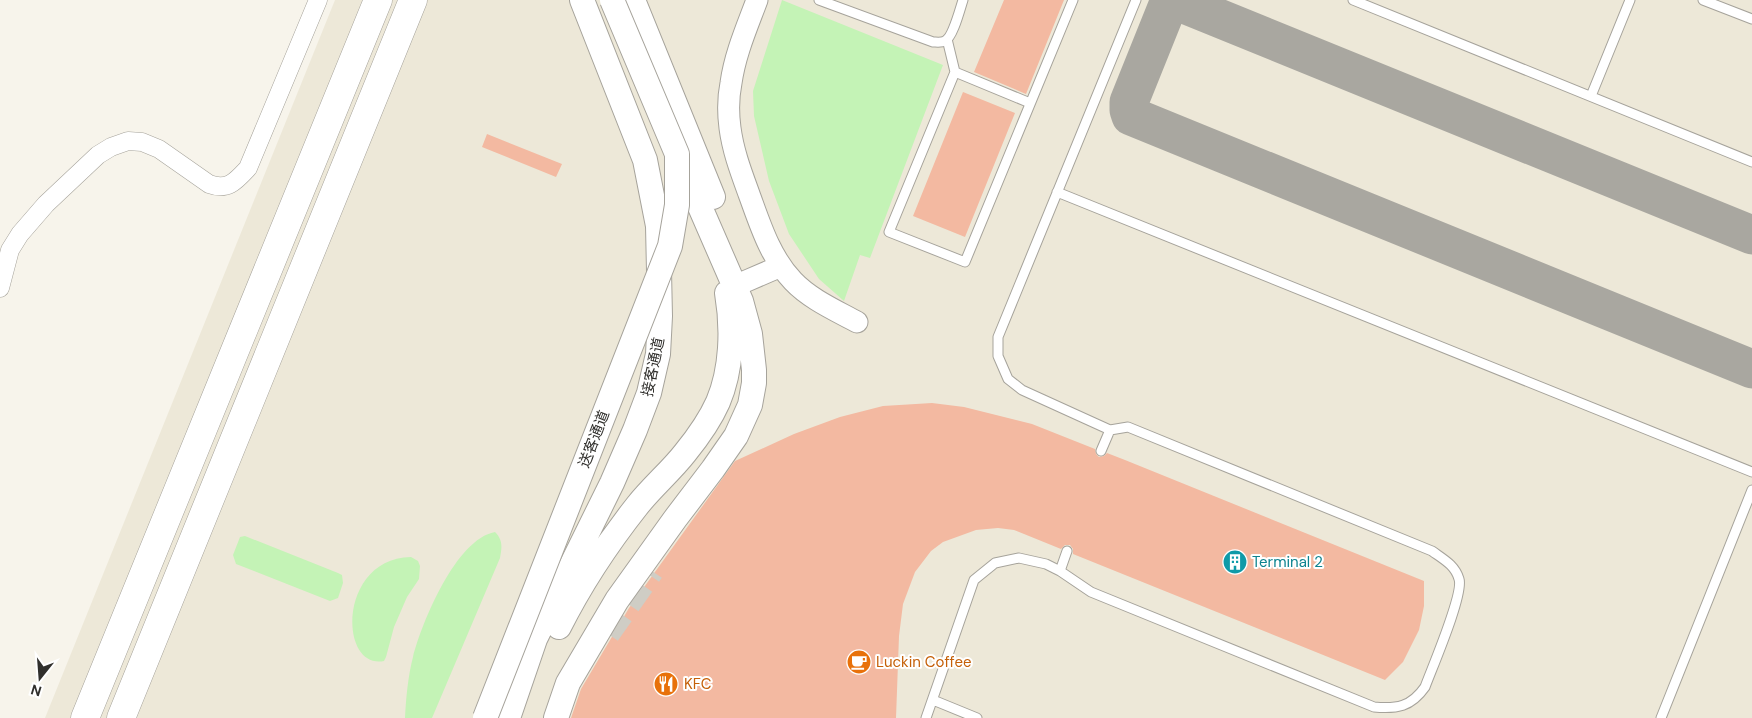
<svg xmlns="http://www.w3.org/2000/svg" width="1752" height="718" font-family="'DM Sans','Noto Sans SC',sans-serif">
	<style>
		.built { fill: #ede8d8 }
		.green { fill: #c4f3b6 }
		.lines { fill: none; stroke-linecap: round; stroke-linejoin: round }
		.taxiway { stroke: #a9a7a0; stroke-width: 39 }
		.building { fill: #f3b9a1 }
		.secondary-tunnel { stroke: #cfcdc5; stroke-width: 24; stroke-dasharray: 24 12; stroke-linecap: butt }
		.service-casing { stroke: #a6a39b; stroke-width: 11 }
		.minor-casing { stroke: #a6a39b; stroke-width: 19 }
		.tertiary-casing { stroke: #a6a39b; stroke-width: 23 }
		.secondary-casing { stroke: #a6a39b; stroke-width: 26 }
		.trunk-casing { stroke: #a6a39b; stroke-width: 29 }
		.service { stroke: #fff; stroke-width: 9 }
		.minor { stroke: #fff; stroke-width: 18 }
		.tertiary { stroke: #fff; stroke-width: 21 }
		.secondary { stroke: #fff; stroke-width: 24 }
		.trunk { stroke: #fff; stroke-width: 28 }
		.secondary-bridge-casing { stroke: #a6a39b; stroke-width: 26; stroke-linecap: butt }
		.secondary-bridge { stroke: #fff; stroke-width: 24 }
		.labels { text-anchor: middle; stroke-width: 4; stroke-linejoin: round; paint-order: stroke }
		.street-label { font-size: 15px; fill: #302f2c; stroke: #fff }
		.culture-label { font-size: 15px; fill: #0d838f; stroke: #fff; text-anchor: start }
		.food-label { font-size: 15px; fill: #c56008; stroke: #fff; text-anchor: start }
	</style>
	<rect width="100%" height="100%" fill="#f7f4eb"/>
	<!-- built -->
	<path class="built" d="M335 0H1752V718H45Z"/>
	<!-- green -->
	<path class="green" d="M782 0 943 65 870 258 860 255 844 301 819 279 789 234 769 181 754 116 753 91Z
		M495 532C503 540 502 547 500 558L432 718H405C406 698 408 676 413 657 422 622 456 539 495 532Z
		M245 536 338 573 342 575 343 583 338 598 330 601 236 564 233 555 240 537Z
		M411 557 418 561 420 566 419 579 407 597 394 627 386 657 384 661C338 670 338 558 411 557Z"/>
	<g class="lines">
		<!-- taxiway -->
		<path class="taxiway" d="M1752 235 1179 2 1168 5 1129 102V110L1131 116 1752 369"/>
	</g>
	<!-- building -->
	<path class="building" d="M1004 0H1064L1026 94 974 72Z
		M963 92 1015 113 965 237 913 216Z
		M487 134 562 164 556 177 482 147Z
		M932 403 964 407 1032 424 1095 449 1096 454 1099 457 1104 456 1107 453 1125 460 1424 581V606L1419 630 1403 662 1385 680 1073 554V549L1070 545H1065L1061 549 1014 530 998 528 976 530 943 542 931 551 915 572 903 604 899 636 896 718H571L581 689 629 608 735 461 794 434 840 417 883 406Z"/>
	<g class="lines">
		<!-- secondary-tunnel -->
		<path class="secondary-tunnel" d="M608 634 652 571"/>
		<defs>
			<path id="service" d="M819 0 933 42C936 42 941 43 945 41 953 37 960 9 963 0
				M1353 0 1752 162
				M1703 0 1752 19
				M947 39 955 72 889 232 965 262 1073 0
				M955 72 1030 103
				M1591 96 1630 0
				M1057 192 1752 472
				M1101 451 1110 430
				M1060 571 1067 551
				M933 700 977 718
				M926 718 974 580 995 563 1019 558 1046 564 1060 571 1091 592 1374 707C1397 709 1411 707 1425 687 1432 668 1464 594 1459 579 1455 565 1443 559 1432 551L1128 427 1110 430 1022 390 1008 379 998 356V337L1136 0
				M1661 718 1752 490"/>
			<path id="minor" d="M0 288 10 250 20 234 46 204 98 155 111 147 128 141 142 142 159 149 209 184C228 191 236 181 248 168L318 0"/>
			<path id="tertiary" d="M757 0C747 27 735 54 731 83 728 98 728 113 730 128 733 151 741 172 749 194 760 224 770 257 793 281 810 299 835 310 857 322
				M744 282 781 266"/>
			<path id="secondary" d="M633 0 713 197
				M559 627C581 583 607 544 637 506 652 487 671 471 685 453 698 437 710 420 718 402 732 369 733 328 727 293
				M508 718 535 639 612 483 635 430 649 393 658 354 660 316 658 226 645 160 582 0
				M556 718 568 683 617 600 675 519 713 469 736 436 750 405 754 383V370L750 334 741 301 677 154"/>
			<path id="trunk" d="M85 718 378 0
				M121 718 413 0"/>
		</defs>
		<!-- service casing -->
		<use href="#service" class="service-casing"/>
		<!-- minor casing -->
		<use href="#minor" class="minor-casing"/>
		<!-- tertiary casing -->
		<use href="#tertiary" class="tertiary-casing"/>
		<!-- secondary casing -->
		<use href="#secondary" class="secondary-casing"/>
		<!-- trunk casing -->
		<use href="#trunk" class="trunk-casing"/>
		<!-- service -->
		<use href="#service" class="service"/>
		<!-- minor -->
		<use href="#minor" class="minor"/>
		<!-- tertiary -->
		<use href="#tertiary" class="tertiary"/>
		<!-- secondary -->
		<use href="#secondary" class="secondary"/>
		<!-- trunk -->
		<use href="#trunk" class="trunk"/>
		<defs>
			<path id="secondary-bridge" d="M485 718 670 246 677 205V154L612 0"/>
		</defs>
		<!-- secondary-bridge casing -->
		<use href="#secondary-bridge" class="secondary-bridge-casing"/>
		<!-- secondary-bridge -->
		<use href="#secondary-bridge" class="secondary-bridge"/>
	</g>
	<!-- icons -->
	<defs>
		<symbol id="building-disc" viewBox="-11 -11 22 22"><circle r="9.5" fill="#0f9aa8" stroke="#fff"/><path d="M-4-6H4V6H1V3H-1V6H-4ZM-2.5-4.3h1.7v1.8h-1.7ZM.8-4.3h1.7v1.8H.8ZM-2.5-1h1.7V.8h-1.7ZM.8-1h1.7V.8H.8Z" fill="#fff"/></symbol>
		<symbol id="cafe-disc" viewBox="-11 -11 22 22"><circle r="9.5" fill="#e8710a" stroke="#fff"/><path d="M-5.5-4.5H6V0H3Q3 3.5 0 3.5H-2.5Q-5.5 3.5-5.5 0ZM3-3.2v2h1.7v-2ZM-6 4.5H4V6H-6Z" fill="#fff"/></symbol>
		<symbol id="restaurant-disc" viewBox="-11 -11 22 22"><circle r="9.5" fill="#e8710a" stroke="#fff"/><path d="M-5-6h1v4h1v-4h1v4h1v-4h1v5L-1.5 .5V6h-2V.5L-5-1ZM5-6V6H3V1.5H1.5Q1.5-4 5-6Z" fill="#fff"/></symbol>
	</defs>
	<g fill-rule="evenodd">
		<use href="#building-disc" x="1221" y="548" width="28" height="28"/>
		<use href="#cafe-disc" x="845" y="648" width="28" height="28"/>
		<use href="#restaurant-disc" x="652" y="670" width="28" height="28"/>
	</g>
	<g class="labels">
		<!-- street labels -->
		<g class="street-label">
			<text transform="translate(653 367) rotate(-78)" y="5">接客通道</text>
			<text transform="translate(594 439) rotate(-69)" y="5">送客通道</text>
		</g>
		<!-- culture labels -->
		<g class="culture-label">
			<text x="1252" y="567">Terminal 2</text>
		</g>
		<!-- food labels -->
		<g class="food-label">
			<text x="876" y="667">Luckin Coffee</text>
			<text x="684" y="689">KFC</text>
		</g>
	</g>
	<!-- north arrow -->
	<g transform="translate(40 678) rotate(197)" stroke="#ffffff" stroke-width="4" paint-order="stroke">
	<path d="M0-4L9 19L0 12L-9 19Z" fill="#302f2c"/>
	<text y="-8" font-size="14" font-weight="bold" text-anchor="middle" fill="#302f2c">N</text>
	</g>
</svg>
